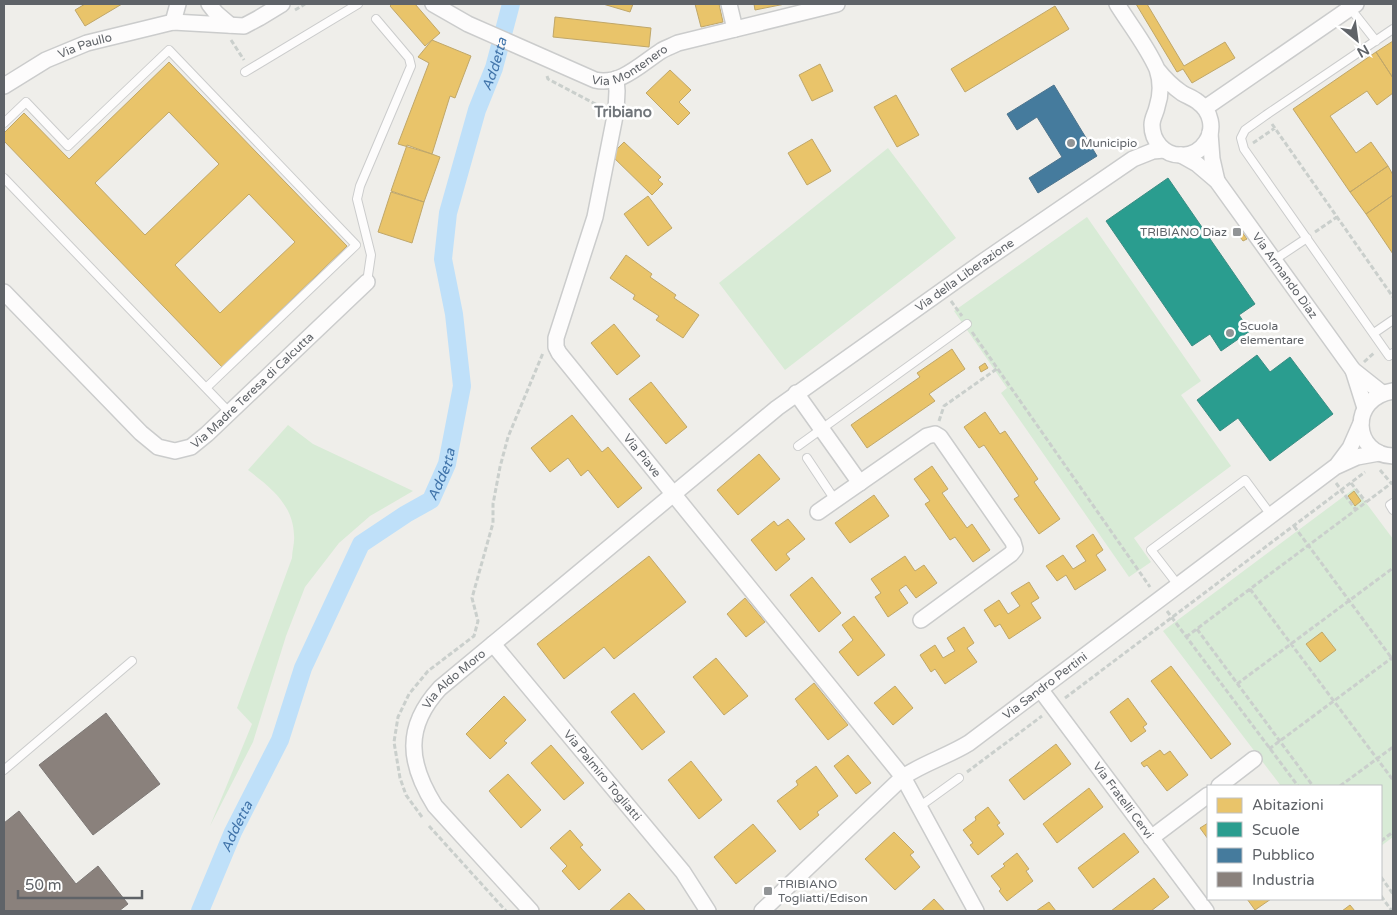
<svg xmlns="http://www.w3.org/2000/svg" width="1397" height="915" font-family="'Varela Round',sans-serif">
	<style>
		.green { fill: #d8ebd6 }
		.homes { fill: #e9c46a; stroke: #c0a769; fill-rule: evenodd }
		.schools { fill: #2a9d8f; stroke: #3a8c83 }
		.public { fill: #457b9d; stroke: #4d748d }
		.industry { fill: #8a817c; stroke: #7d7876 }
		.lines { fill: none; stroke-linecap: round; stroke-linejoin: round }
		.canal { stroke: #bfe0f9; stroke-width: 18 }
		.lane-casing { stroke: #cbcccc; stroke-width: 10 }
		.street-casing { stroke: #cbcccc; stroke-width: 18 }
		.path { stroke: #cacfcc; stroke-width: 3; stroke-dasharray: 5 2.5; stroke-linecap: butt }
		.lane { stroke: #fdfcfc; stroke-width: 8 }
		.street { stroke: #fdfcfc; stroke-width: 15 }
		.poi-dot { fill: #919496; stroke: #fff; stroke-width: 2 }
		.labels { text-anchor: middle; stroke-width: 5; stroke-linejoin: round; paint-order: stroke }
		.street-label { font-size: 12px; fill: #5f6368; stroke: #fff }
		.poi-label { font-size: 12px; fill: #5f6368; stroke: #fff; text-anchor: start }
		.water-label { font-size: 14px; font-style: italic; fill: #4174aa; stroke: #fff }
		.quarter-label { font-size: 15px; font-weight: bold; fill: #70757a; stroke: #fff }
	</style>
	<rect width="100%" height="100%" fill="#efeeea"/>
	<!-- green -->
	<path class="green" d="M888 148 956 238 785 370 719 283Z
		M1087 217 1201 381 1181 395 1231 466 1134 538 1151 562 1129 577 1001 393 1007 388 954 311Z
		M288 425 313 444 413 491 370 516 339 543 305 587 286 636 253 742 210 826 252 724 237 708 292 558C292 551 295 542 294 535 293 504 270 487 248 470Z
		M1355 488 1393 539V837L1381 846V786H1281L1163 631Z"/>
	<!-- homes -->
	<path class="homes" d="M85 4H122L85 26 75 10Z
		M392 4H415L440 33 425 46 390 6Z
		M603 4H633L630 12Z
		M695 4H719L723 22 701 27Z
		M754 4H785L755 10Z
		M1136 4H1147L1184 66 1225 42 1235 58 1192 83 1183 69 1177 72Z
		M1055 6 1069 29 965 92 951 69Z
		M555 17 651 28 649 47 553 37Z
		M432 40 471 56 455 98 450 96 432 154 398 144 429 63 418 57Z
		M1393 41V78L1376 52Z
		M1376 52 1393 78V93L1377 105 1367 91 1330 116 1356 153 1371 142 1388 166 1350 192 1293 109Z
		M169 62 347 246 222 367 4 141V133L24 113 69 159ZM169 112 219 164 145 235 95 183ZM249 194 295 242 220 313 175 265Z
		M820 64 833 91 812 101 799 75Z
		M670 70 691 90 679 102 690 113 678 125 646 93Z
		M896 95 919 135 897 147 874 107Z
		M812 139 831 171 807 185 788 153Z
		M624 142 661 177 658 180 663 184 652 195 611 155Z
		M407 145 440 157 424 202 391 191Z
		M1388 166 1393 175V195L1366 214 1350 192Z
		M391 192 424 202 412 243 378 232Z
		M1393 195V254L1366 214Z
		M648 196 672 228 648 246 624 214Z
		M1242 232 1247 239 1243 241 1238 234Z
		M626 255 652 274 650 277 676 295 674 298 699 315 683 338 656 320 659 316 633 299 635 295 610 278Z
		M614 324 640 356 617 375 591 343Z
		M952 349 965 369 929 394 935 401 867 448 851 425 920 377 917 373Z
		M985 363 988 368 981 372 979 367Z
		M651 382 687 427 666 444 629 399Z
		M985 412 1000 434 1005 431 1038 479 1034 482 1060 519 1039 534 1014 499 1019 496 984 445 979 448 964 427Z
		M572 415 602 452 608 447 642 488 618 508 588 470 581 476 568 458 550 472 531 448Z
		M759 454 780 479 738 515 717 490Z
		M932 466 948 489 942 493 967 528 972 524 990 550 973 562 955 537 950 540 925 504 930 501 914 479Z
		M1354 491 1361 501 1355 506 1348 496Z
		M874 495 889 516 850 543 835 523Z
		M788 519 805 539 786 554 790 559 776 571 751 540 774 521 778 526Z
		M1093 534 1103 550 1096 555 1106 570 1075 590 1066 575 1057 581 1046 566 1063 555 1073 569 1086 561 1076 546Z
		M649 556 686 602 614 659 604 647 564 679 537 644Z
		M905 556 915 571 924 565 937 583 916 598 906 585 899 590 908 603 888 617 875 597 881 593 871 579Z
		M812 577 841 613 819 632 790 595Z
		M1029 582 1039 598 1031 603 1041 618 1009 639 1000 624 995 627 984 610 999 600 1008 614 1020 606 1011 593Z
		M745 598 765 622 746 637 727 614Z
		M854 616 885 655 858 676 839 652 853 640 842 625Z
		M964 627 974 643 967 648 977 662 945 684 935 669 931 672 920 655 935 645 943 658 955 651 947 638Z
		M1322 632 1336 650 1320 662 1306 644Z
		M716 658 748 696 724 715 693 677Z
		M1171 666 1231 744 1211 759 1151 681Z
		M814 683 848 725 828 740 795 699Z
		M895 686 913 708 893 725 874 703Z
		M634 693 665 732 642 750 611 712Z
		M504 696 526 720 504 741 507 743 490 759 466 734Z
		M1128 698 1147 724 1143 727 1146 731 1131 742 1110 712Z
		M1056 744 1071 764 1024 800 1009 780Z
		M551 745 584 783 564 800 531 763Z
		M1160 750 1164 755 1170 751 1188 775 1167 791 1147 765 1144 767 1141 763Z
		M848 755 871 783 856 794 834 766Z
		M691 761 722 800 699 819 668 780Z
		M816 766 838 796 817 812 819 815 800 830 777 801 798 785 796 781Z
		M508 774 541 810 521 828 489 791Z
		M1089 788 1103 807 1057 843 1043 824Z
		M988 807 1000 823 997 825 1004 834 978 855 970 845 973 843 963 830 976 820 975 817Z
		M1208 823V839L1200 828Z
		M753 824 776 851 736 884 714 857Z
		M570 830 583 845 580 847 601 870 579 890 562 871 567 866 550 848Z
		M894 832 914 852 910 855 920 867 895 890 865 859Z
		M1124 833 1139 852 1093 888 1078 868Z
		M1017 853 1029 869 1026 871 1033 881 1007 901 999 891 1001 889 991 876 1005 866 1003 864Z
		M1154 878 1169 897 1151 911H1111Z
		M629 893 646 911H609Z
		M934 899 945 911H921Z
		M1247 899H1271L1255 910Z
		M1049 902 1056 911H1036Z
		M1350 905 1355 911H1342Z"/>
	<!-- schools -->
	<path class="schools" d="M1168 178 1255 304 1239 315 1250 331 1221 351 1210 334 1192 346 1106 221Z
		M1257 355 1270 372 1290 357 1333 414 1270 461 1238 418 1220 431 1197 400Z"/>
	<!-- public -->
	<path class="public" d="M1054 85 1097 156 1038 193 1029 178 1062 157 1037 117 1017 130 1007 114Z"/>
	<!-- industry -->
	<path class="industry" d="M106 713 160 784 93 835 39 765Z
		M19 811 76 884 98 866 128 904 119 911H4V823Z"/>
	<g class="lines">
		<!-- canal -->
		<path class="canal" id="s1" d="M200 911 233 832 280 740 303 668 361 544 406 514 431 500 447 464 462 386 454 314 443 259 448 213 477 110 494 68 511 4"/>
		<defs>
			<path id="lane" d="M1350 8 1376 41
				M1393 29 1266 115 1245 130 1241 138 1244 149 1389 356 1393 353
				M245 72 358 4
				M4 123 26 102 68 146 169 50 356 245 206 388
				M4 178 229 412
				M1274 260 1307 238
				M367 282 371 255 357 199 360 186 411 66 409 58 376 19
				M1374 333 1393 320
				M798 446 967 324
				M807 458 835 500
				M1393 503 1390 505 1393 510
				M1178 585 1151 550 1245 480 1271 515
				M4 770 132 661
				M919 807 959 778"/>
			<g id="street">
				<path d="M209 4 216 13 230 25"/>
				<path id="s2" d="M433 4 468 24 595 80C620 86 641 64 661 51 666 48 672 46 678 43L837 4"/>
				<path d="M729 4 735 29"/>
				<path d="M1117 4C1130 25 1147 46 1157 69 1161 81 1161 95 1157 107 1156 113 1152 118 1152 125 1152 141 1164 155 1180 155 1191 156 1200 151 1206 142 1215 129 1211 111 1198 102 1193 98 1187 96 1182 93 1172 86 1164 78 1157 69"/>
				<path d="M173 22 178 4"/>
				<path id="s3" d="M616 79 617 91 616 111 595 217 556 338V347L559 353 903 777 976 911"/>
				<path id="s4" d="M4 86 46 60 87 43 173 22 244 26 259 18 282 4"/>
				<path d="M1205 108 1356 4"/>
				<path d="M1210 133 1212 159 1217 181"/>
				<path id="s5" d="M1181 155 1197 164 1217 181 1353 370 1382 393"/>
				<path id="s6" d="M4 292 141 433 158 447 175 451 191 447 207 434 367 282"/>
				<path d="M1353 370 1365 408"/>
				<path d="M1393 391C1348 398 1353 455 1393 456"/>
				<path d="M796 393 860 483"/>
				<path d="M1338 464 1350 448 1361 423"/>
				<path d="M818 512 927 436 935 434 940 437 1013 542 1015 549 1011 554 921 620"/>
				<path id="s7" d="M493 644 683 872 708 911"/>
				<path id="s8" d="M1040 689 1206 911"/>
				<path d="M1219 786 1254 759"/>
				<path d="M1151 838 1208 795"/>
				<path id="s9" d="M531 911 435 806C408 763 404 727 440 688L777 408 981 263 1133 159 1153 151 1164 150"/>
				<path id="s10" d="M762 911 903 777C924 763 948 756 969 743L1335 467 1357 457 1379 453"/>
			</g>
		</defs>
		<!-- lane casing -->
		<use href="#lane" class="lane-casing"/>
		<!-- street casing -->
		<use href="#street" class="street-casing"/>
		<!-- path -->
		<path class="path" d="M295 10 305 4
			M231 40 244 60
			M547 76 548 79 601 107
			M1272 124 1393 297
			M1253 143 1275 128
			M1315 232 1337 217
			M951 301 962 316
			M972 332 1150 587
			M1364 362 1374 353
			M939 421 944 406 998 368
			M1380 470 1391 483
			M1336 483 1356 510
			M1351 483 1366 502
			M1294 526 1393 660
			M1250 589 1393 780
			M1167 611 1298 786
			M1197 629 1313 786
			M1186 637 1393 482
			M1237 684 1393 568
			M1065 698 1365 472
			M1269 749 1393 657
			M967 772 1042 716
			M1340 786 1393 747
			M422 817 406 795 400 778 394 742 398 717 409 694 428 671 474 636 478 621 472 598 493 523V504L500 467 508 437 543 353
			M429 826 506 911
			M1381 841 1393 832
			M1381 877 1393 894
			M1381 896 1392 911"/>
		<!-- lane -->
		<use href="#lane" class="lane"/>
		<!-- street -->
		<use href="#street" class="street"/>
	</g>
	<!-- markers -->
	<g class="poi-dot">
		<circle cx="1071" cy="143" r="5"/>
		<rect x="1232" y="227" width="10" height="10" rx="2.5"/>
		<circle cx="1230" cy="333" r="5"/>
		<rect x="763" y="886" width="10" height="10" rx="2.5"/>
	</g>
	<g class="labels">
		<!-- street labels -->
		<g class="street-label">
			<text dy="4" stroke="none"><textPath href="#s4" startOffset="91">Via Paullo</textPath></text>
			<text dy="4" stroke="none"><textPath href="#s2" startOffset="218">Via Montenero</textPath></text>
			<text dy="4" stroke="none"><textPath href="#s9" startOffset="940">Via della Liberazione</textPath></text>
			<text dy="4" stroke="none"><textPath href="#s5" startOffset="161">Via Armando Diaz</textPath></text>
			<text dy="4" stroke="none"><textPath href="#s6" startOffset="336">Via Madre Teresa di Calcutta</textPath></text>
			<text dy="4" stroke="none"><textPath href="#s3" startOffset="415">Via Piave</textPath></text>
			<text dy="4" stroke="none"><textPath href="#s9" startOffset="288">Via Aldo Moro</textPath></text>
			<text dy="4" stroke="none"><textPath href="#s10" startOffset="364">Via Sandro Pertini</textPath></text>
			<text dy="4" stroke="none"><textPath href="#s7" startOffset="171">Via Palmiro Togliatti</textPath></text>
			<text dy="4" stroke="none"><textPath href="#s8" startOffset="139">Via Fratelli Cervi</textPath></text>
		</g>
		<!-- poi labels -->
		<g class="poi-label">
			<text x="1081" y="147">Municipio</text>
			<text x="1227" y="236" text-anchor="end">TRIBIANO Diaz</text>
			<text x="1240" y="330">Scuola<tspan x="1240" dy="14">elementare</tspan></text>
			<text x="778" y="888">TRIBIANO<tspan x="778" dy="14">Togliatti/Edison</tspan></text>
		</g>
		<!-- water labels -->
		<g class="water-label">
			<text dy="5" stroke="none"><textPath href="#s1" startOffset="934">Addetta</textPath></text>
			<text dy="5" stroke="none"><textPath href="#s1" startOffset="512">Addetta</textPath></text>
			<text dy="5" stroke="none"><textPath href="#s1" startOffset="92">Addetta</textPath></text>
		</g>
		<!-- quarter labels -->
		<g class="quarter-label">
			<text x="623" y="117">Tribiano</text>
		</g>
	</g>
	<!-- border -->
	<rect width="1397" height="915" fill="none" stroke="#5f6368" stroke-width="10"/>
	<!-- legend -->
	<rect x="1207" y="785" width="175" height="115" fill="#ffffff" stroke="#bfc1c3"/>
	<rect x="1217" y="798" width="25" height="15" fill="#e9c46a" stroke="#bfc1c3"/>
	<text x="1252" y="810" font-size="15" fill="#5f6368">Abitazioni</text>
	<rect x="1217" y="822" width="25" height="15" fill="#2a9d8f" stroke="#bfc1c3"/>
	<text x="1252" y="835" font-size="15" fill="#5f6368">Scuole</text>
	<rect x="1217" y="848" width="25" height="15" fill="#457b9d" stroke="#bfc1c3"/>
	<text x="1252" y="860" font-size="15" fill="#5f6368">Pubblico</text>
	<rect x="1217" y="872" width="25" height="15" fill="#8a817c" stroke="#bfc1c3"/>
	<text x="1252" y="885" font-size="15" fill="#5f6368">Industria</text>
	<!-- north arrow -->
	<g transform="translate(1357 40) rotate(151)" stroke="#ffffff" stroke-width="4" paint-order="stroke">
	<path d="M0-4L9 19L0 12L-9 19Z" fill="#5f6368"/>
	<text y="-8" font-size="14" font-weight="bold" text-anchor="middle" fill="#5f6368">N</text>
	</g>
	<!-- scale -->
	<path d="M18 890v8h124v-8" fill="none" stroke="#5f6368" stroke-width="2.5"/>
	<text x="25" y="890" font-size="15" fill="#5f6368" stroke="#ffffff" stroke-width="4" paint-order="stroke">50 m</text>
</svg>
